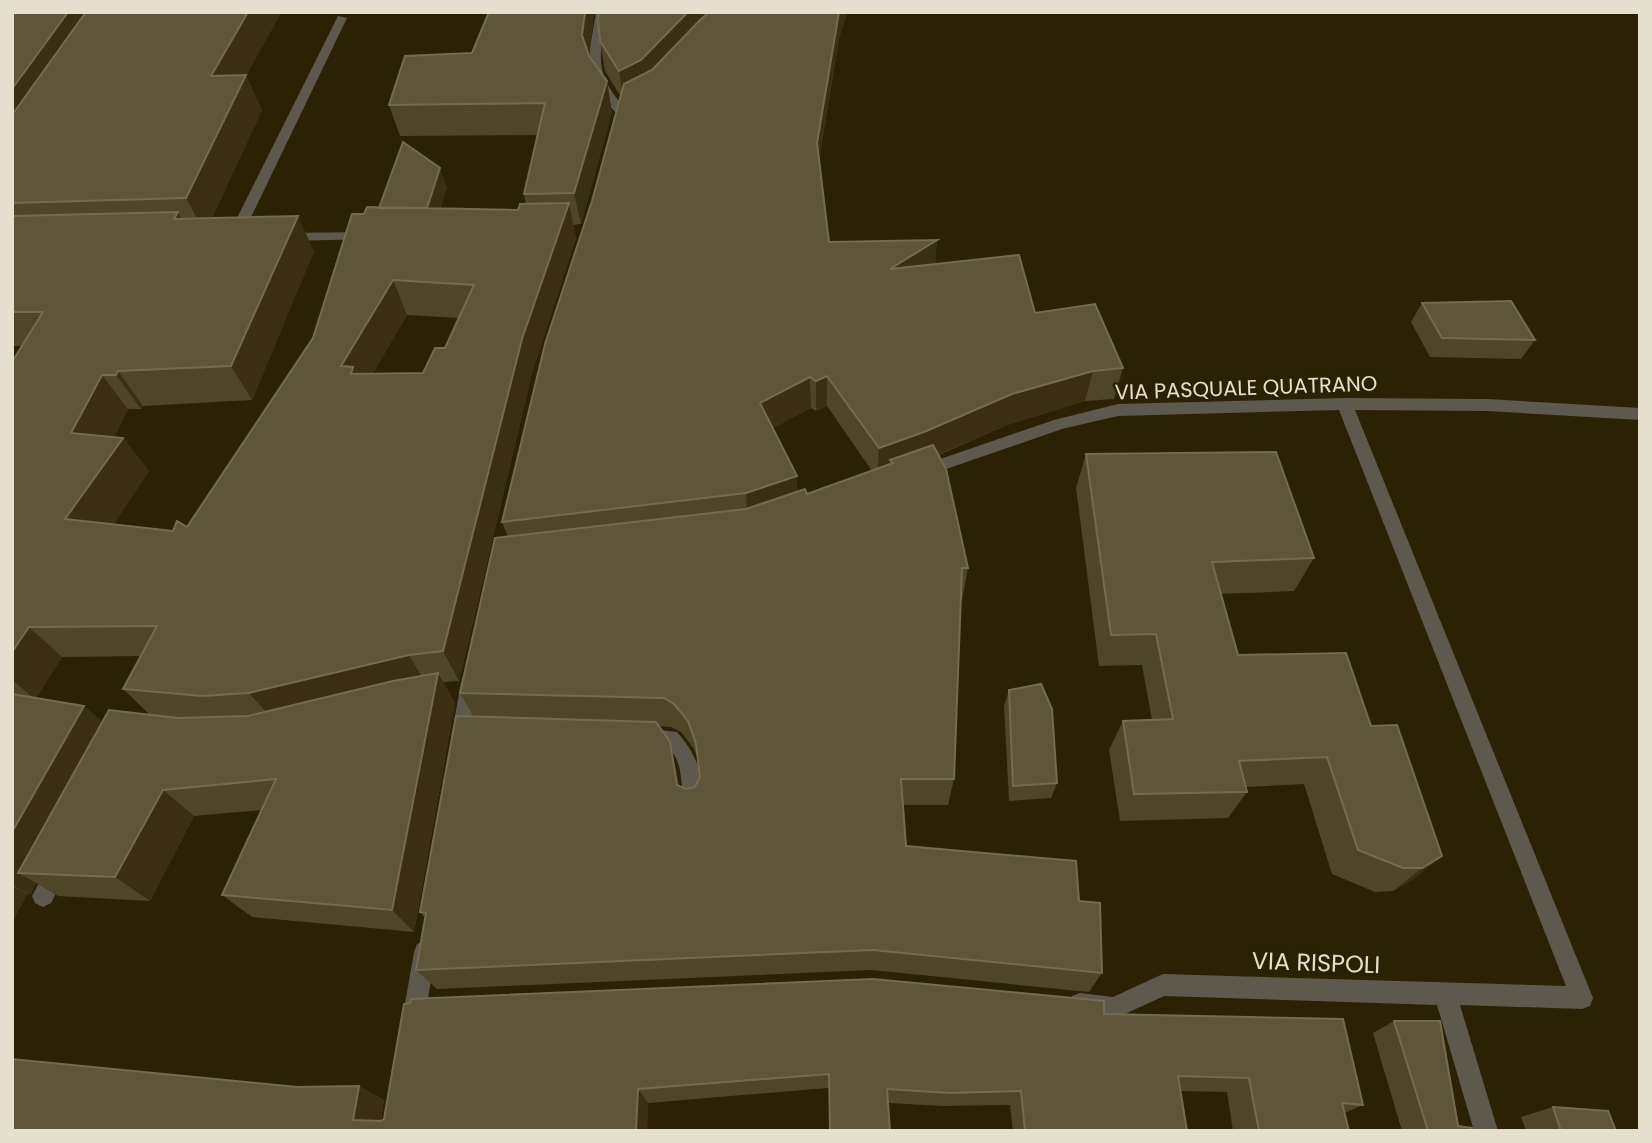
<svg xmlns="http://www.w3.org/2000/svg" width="1652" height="1143" font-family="Poppins,sans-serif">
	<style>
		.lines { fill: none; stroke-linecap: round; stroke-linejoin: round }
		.street { fill: #5e594d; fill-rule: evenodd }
		.wall { fill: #4f4528; fill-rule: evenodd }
		.shaded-wall { fill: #3a2f12 }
		.building { fill: #5f553a; stroke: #746b51; stroke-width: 2; fill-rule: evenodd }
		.labels { text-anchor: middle; stroke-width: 5; stroke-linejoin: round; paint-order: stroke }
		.street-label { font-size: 21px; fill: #e5dfce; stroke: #2b2104 }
		.near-street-label { font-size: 24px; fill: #e5dfce; stroke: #2b2104 }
	</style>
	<rect width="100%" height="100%" fill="#2b2104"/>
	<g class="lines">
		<!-- street -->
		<path class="street" d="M596 12H606C600 57 593 73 625 108V114H617C581 74 588 62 596 12Z
			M338 16 347 18 241 238 239 241H229L227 238Z
			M369 232 376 236 374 239 285 241 278 237 285 233Z
			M1345 398 1487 399 1640 408V420L1487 411 1355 410 1593 998 1590 1006 1582 1009 1460 1005 1498 1131H1474L1437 1005 1164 996 1114 1019 1072 1012 1069 1004 1072 996 1080 993 1113 997 1163 974 1566 986 1339 410 1118 416 1062 429 923 477 915 471 917 467 1054 420 1118 404Z
			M470 675 477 677 479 683 471 738 468 744 461 747 454 744 451 738 461 683 463 677Z
			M644 728 677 732C694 750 711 785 700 810L693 812 686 810C679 793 686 756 665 747 657 743 646 746 637 743L634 737 637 731Z
			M58 858 65 861 69 868 51 903 43 907 35 903 32 896 51 861Z
			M425 941 433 944 436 952 424 1021 421 1029 413 1032 405 1029 402 1021 414 952 417 944Z"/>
	</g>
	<!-- wall -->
	<path class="wall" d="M12 12 246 76 262 110 212 218 314 251 252 400 143 406 141 409H128L114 437 123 438 149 471 113 525 173 531 187 527 313 338 364 214 379 208 447 187 440 209 518 210 526 204 524 194 538 135 400 136 389 105 472 53 594 12 589 56 612 112 581 224 573 225 576 238 532 373 459 681 443 682 455 703 414 932 252 917 222 895 262 810 194 816 150 901 58 896 36 883 30 895 27 894 12 923V362L22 346H12ZM407 315 459 318 445 348 423 373H373ZM140 656 123 689 150 715 103 722 36 698 62 657Z
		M839 39 819 161 829 242 937 240 935 264 1035 313 1123 368 1114 399 1085 401 1007 425 939 455 968 568 962 600H961L954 779 948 805H903L906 846 1079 901 1102 973 1089 992 871 970 437 989 416 970 425 918 420 912 473 716 460 693 508 537 502 522 621 97 605 71 600 41ZM827 406 872 471 807 494 797 492V476L773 428 811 408 816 411ZM659 726 671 727 681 732 694 749 698 759 700 777 695 787 686 789 679 786 676 769Z
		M1422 303 1535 340 1521 359 1430 357 1411 322Z
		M1086 454 1314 558 1294 591 1220 594 1238 655 1371 726 1442 856 1412 880 1393 891 1375 892 1332 874 1304 784 1246 787 1247 792 1228 818 1120 821 1109 750 1123 721 1152 720 1142 665 1099 666 1076 488Z
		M1009 690 1057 783 1051 798 1009 801 1004 706Z
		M1104 1014 1363 1105 1344 1113 1349 1131H1233L1227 1092 1181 1091 1187 1131H1013L1010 1105 943 1106 888 1103 828 1088 648 1103 647 1131H12L297 1087 359 1086 384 1100 381 1121Z
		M1394 1021 1458 1126 1473 1131H1402L1373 1033Z
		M1553 1107 1616 1131H1526L1521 1117Z"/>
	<!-- shaded-wall -->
	<path class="shaded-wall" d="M68 12H111L12 156V89Z
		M248 12H282L246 76 262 110 205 233 186 198 211 76Z
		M585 12H594L588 65 582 35Z
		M688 12H732L624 102 619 71Z
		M839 12H848L839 39 817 174V143Z
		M607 81 612 112 581 224 574 193Z
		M440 168 447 187 434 228 427 208Z
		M569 203 576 238 532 373 459 681 443 651 522 339Z
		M178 212 198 247 174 219Z
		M298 216 314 251 252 400 231 366Z
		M937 240 934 271 890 269Z
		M393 280 407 315 364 389 341 366Z
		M118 371 143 406 141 409 116 375Z
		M1093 371 1085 401 1007 425 921 462 893 463 890 460 889 474 877 478 879 448 1012 394Z
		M102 375 128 409 99 466 71 433Z
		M827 376V406L816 411V381Z
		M810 377 811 408 762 434 760 403Z
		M123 438 149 471 95 552 65 519Z
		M797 476 798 505 748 522 746 493Z
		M29 627 62 657 35 699 12 680V652Z
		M409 655 426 684 274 721 249 693Z
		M438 673 455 703 414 932 392 910Z
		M84 706 117 734 18 873 36 883 30 895 12 885V832Z
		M670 742 676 769 683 810 677 785Z
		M163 790 194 816 150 901 115 877Z
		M1442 856 1412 880 1393 891 1422 868Z
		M12 886 27 894 12 923Z
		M359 1086 384 1100 379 1131 353 1120Z
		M638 1089 648 1103 647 1131H636Z"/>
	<!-- building -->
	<path class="building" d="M12 12H68L12 89Z
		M86 12H248L211 76 246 75 186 198 12 203V115Z
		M489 12H585L582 35 589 56 607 81 574 193 524 194 545 103 389 105 405 56 472 53Z
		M599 12H688L641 60 619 71 600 41 598 20Z
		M709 12H839L817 143 829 242 937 240 890 269 1019 255 1035 313 1095 304 1123 368 1093 371 1012 394 924 432 879 448 827 376 816 381 810 377 760 403 797 476 746 493 502 522 545 344 592 201 624 84 652 70 699 21Z
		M403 142 440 168 427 208H379Z
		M569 203 522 339 443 651 409 655 249 693 202 696 123 689 157 626 29 627 12 652V362L43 312H12V216L178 212 174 219 298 216 231 366 118 371 116 375H102L71 433 123 438 65 519 173 531 177 521 187 527 313 338 352 214H364L367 207 518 210 520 204ZM393 280 474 285 445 348H435L423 373 351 374 353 367 341 366Z
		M1511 301 1535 340 1442 338 1422 303Z
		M933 445 946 469 968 568H962L954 779H901L906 846 1076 861 1079 901 1100 903 1102 973 873 950 416 970 426 913 420 912 456 716 656 722 670 742 677 785 686 789 695 787 700 777 696 744 688 721 674 704 664 698 460 693 495 538 746 509 805 489 807 494 893 463 890 460Z
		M1276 452 1314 558 1212 562 1238 655 1346 653 1371 726 1397 725 1442 856 1422 868H1403L1358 850 1327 757 1239 761 1247 792 1134 794 1123 721 1173 719 1156 634 1111 635 1086 454Z
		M438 673 392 910 222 895 276 779 163 790 115 877 18 873 109 710 178 718 248 716 393 681Z
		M1041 684 1052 709 1057 783 1013 786 1009 690Z
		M12 694 84 706 12 832Z
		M873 979 1104 1001V1014L1343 1019 1363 1105 1342 1103 1349 1131H1259L1249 1078 1178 1076 1187 1131H1025L1021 1091 950 1093 887 1089 890 1131H830L829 1074 638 1089 636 1131H12V1059L297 1087 359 1086 353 1120 381 1121 384 1119 404 1004 410 1003 411 999Z
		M1394 1021H1440L1458 1126 1472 1128 1473 1131H1428Z
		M1553 1107 1608 1111 1616 1131H1561Z"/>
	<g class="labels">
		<!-- street labels -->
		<g class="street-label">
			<text transform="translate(1246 388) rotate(-2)" y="7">VIA PASQUALE QUATRANO</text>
		</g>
		<!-- near-street labels -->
		<g class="near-street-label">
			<text transform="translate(1316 963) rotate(2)" y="8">VIA RISPOLI</text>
		</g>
	</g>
	<!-- border -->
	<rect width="1652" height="1143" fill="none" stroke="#e5dfce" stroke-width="28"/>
</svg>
